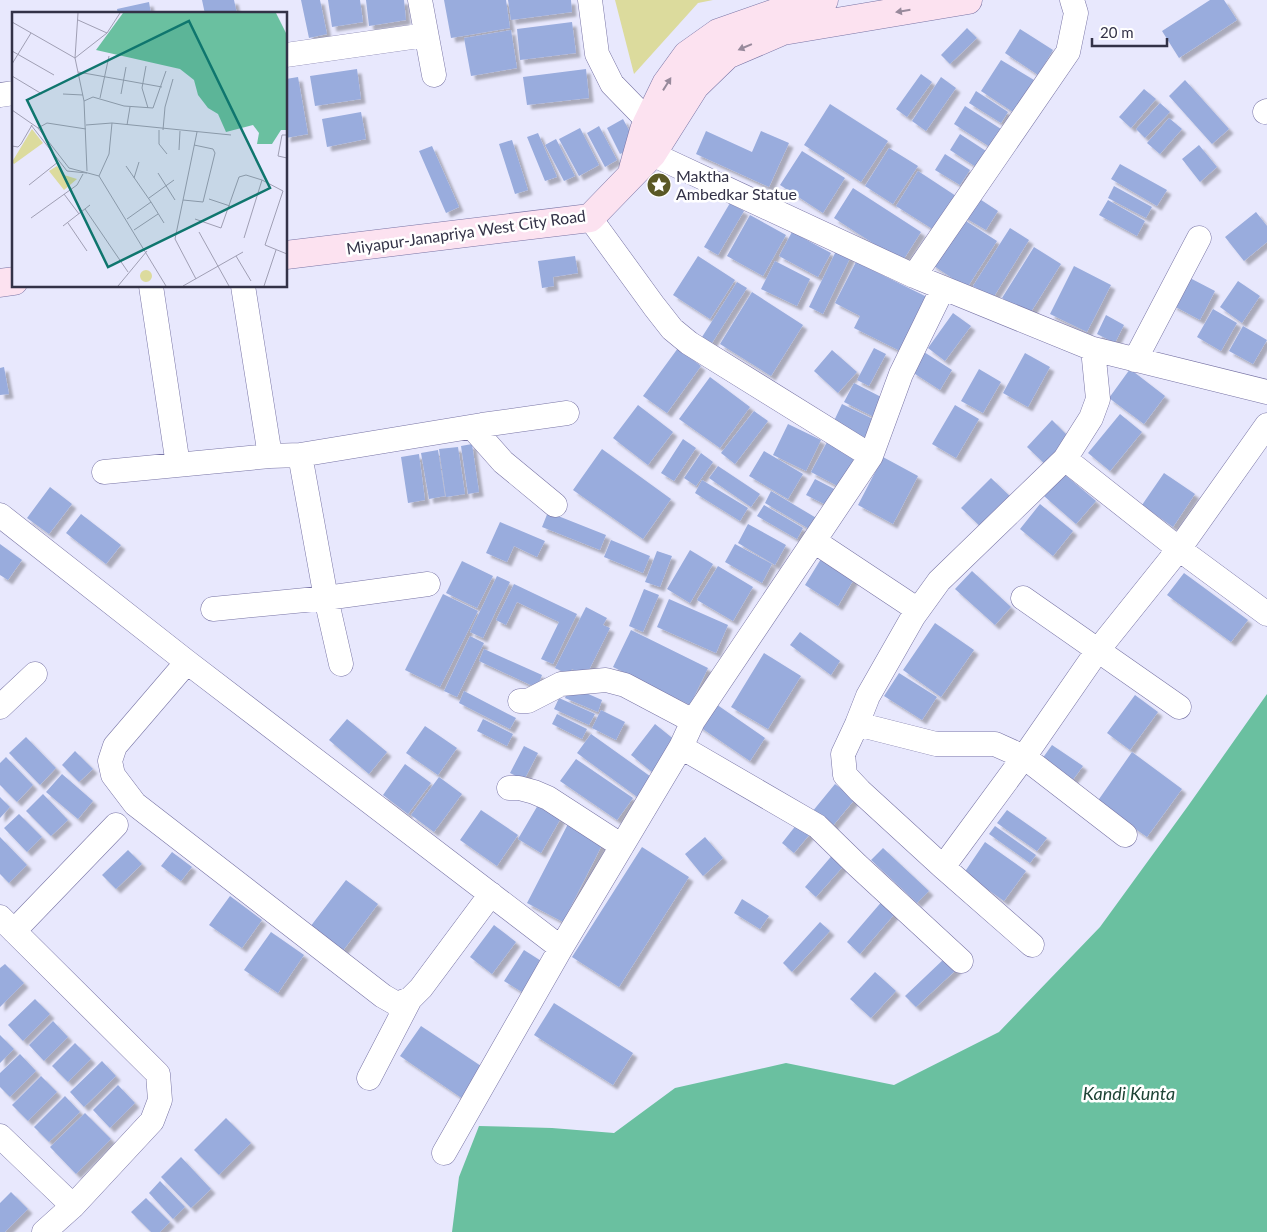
<svg xmlns="http://www.w3.org/2000/svg" width="1267" height="1232" font-family="Lato,sans-serif">
	<style>
		.green { fill: #dcdb9d }
		.water { fill: #6ac0a0 }
		.building { fill: #99acdd; filter: url(#shadow) }
		.lines { fill: none; stroke-linecap: round; stroke-linejoin: round }
		.street-casing { stroke: #7874a5; stroke-width: 25 }
		.secondary-casing { stroke: #7874a5; stroke-width: 29 }
		.street { stroke: #fff; stroke-width: 24 }
		.secondary { stroke: #fce2f0; stroke-width: 28 }
		.oneway { fill: #988a9c }
		.labels { text-anchor: middle; stroke-width: 5; stroke-linejoin: round; paint-order: stroke }
		.poi-label { font-size: 16px; fill: #333247; stroke: #fff; text-anchor: start }
		.street-label { font-size: 16px; fill: #333247; stroke: #fff }
		.water-label { font-size: 18px; font-style: italic; fill: #1e4436; stroke: #fff }
		.inset-road { fill: none; stroke: #a09fb4; stroke-width: 1 }
		.view { fill: #0f766e; fill-opacity: 0.15; stroke: #0f766e; stroke-width: 2.5 }
		.inset-edge { fill: none; stroke: #333247; stroke-width: 2.5 }
	</style>
	<defs>
		<filter id="shadow"><feDropShadow dx="4.5" dy="4.5" stdDeviation="1" flood-color="#0004"/></filter>
	</defs>
	<rect width="100%" height="100%" fill="#e8e8fd"/>
	<!-- green -->
	<path class="green" d="M615 0H713L698 3 634 74Z"/>
	<!-- water -->
	<path class="water" d="M1267 694V1232H452L459 1177 479 1126 552 1128 614 1133 675 1088 786 1063 894 1085 999 1032 1100 927 1188 806Z"/>
	<!-- building -->
	<path class="building" d="M202 0H234L237 14H205Z
		M301 0H320L327 34 309 38Z
		M328 0H360L363 22 332 27Z
		M366 0H404L406 20 369 26Z
		M444 0H506L510 28 451 38Z
		M508 0H571L572 12 511 20Z
		M1210 0H1224L1237 20 1179 58 1162 31Z
		M149 2 151 14H118L117 9Z
		M572 22 576 53 520 60 517 29Z
		M967 28 977 38 950 64 941 55Z
		M1020 29 1053 50 1038 75 1005 53Z
		M511 30 517 68 471 76 464 38Z
		M1001 60 1034 80 1013 112 981 91Z
		M357 69 361 99 315 106 310 76Z
		M586 69 589 98 527 105 523 77Z
		M921 74 932 82 907 117 896 109Z
		M298 77 308 134 286 138V79Z
		M941 77 956 88 926 131 912 121Z
		M1185 80 1229 129 1212 144 1169 96Z
		M1144 89 1156 99 1131 128 1119 117Z
		M976 91 1008 112 1001 123 969 103Z
		M1160 103 1170 112 1145 138 1136 129Z
		M830 104 888 141 861 182 804 145Z
		M965 106 1001 129 990 147 954 124Z
		M361 112 366 139 327 147 322 119Z
		M1169 118 1182 129 1160 154 1147 143Z
		M623 119 637 145 620 154 607 128Z
		M599 126 617 160 605 167 587 133Z
		M580 128 599 165 579 176 559 139Z
		M706 131 752 152 761 131 789 143 769 187 696 154Z
		M538 133 557 177 545 181 527 137Z
		M960 134 986 151 976 167 950 150Z
		M556 139 575 176 564 181 545 145Z
		M512 140 528 190 515 194 499 144Z
		M1199 145 1217 167 1200 182 1182 159Z
		M432 146 459 207 446 213 419 151Z
		M889 148 918 166 893 204 865 186Z
		M802 151 845 178 823 213 780 185Z
		M945 154 970 170 960 185 935 170Z
		M1120 164 1167 190 1157 206 1111 179Z
		M918 171 956 196 934 230 896 206Z
		M1114 186 1152 207 1146 218 1108 198Z
		M853 188 921 232 902 262 834 218Z
		M975 196 998 211 986 230 962 216Z
		M1108 200 1145 221 1137 236 1099 215Z
		M730 203 744 211 718 255 704 247Z
		M1256 212 1267 226V242L1244 261 1225 237Z
		M750 215 786 235 763 276 727 256Z
		M961 218 997 241 967 288 931 264Z
		M1010 228 1029 240 993 298 973 286Z
		M792 232 831 253 818 277 779 256Z
		M1034 247 1061 264 1029 315 1002 298Z
		M837 249 851 256 823 314 809 307Z
		M575 256 578 273 553 277 554 286 542 288 538 261Z
		M698 256 735 280 710 319 673 295Z
		M775 261 810 279 797 306 761 289Z
		M856 262 927 297 900 351 854 328 860 316 835 303Z
		M1074 266 1111 285 1087 332 1050 314Z
		M1188 277 1215 291 1200 320 1172 305Z
		M1238 281 1260 296 1242 323 1220 307Z
		M737 282 747 288 712 343 702 337Z
		M752 292 803 325 771 376 720 344Z
		M1213 309 1237 323 1221 351 1197 337Z
		M953 313 971 326 945 361 928 348Z
		M1106 315 1124 325 1115 343 1097 334Z
		M1243 326 1267 340 1253 364 1229 351Z
		M678 348 701 366 667 413 643 396Z
		M874 348 886 354 869 386 857 380Z
		M832 350 857 372 838 393 814 371Z
		M924 352 952 370 940 390 912 372Z
		M1025 353 1050 367 1028 407 1003 393Z
		M4 367 9 394 0 395V368Z
		M979 369 1001 382 983 413 961 401Z
		M1130 369 1165 396 1144 424 1109 398Z
		M710 377 750 407 720 448 679 419Z
		M854 383 883 398 874 417 844 402Z
		M842 404 877 421 868 440 833 423Z
		M638 405 673 432 648 465 613 438Z
		M955 405 979 419 956 458 932 444Z
		M754 411 768 421 735 464 721 453Z
		M1120 414 1142 432 1110 471 1088 453Z
		M1052 420 1073 441 1048 467 1027 447Z
		M788 424 821 440 806 471 773 455Z
		M683 439 696 448 674 481 661 473Z
		M827 442 863 461 847 491 811 472Z
		M472 444 479 492 468 494 461 446Z
		M458 447 465 494 446 497 439 449Z
		M602 449 671 499 643 539 573 490Z
		M438 450 445 496 429 499 421 453Z
		M764 451 803 474 788 499 749 476Z
		M701 453 713 462 696 486 684 478Z
		M419 454 425 500 408 503 401 457Z
		M883 457 918 476 893 524 858 505Z
		M718 466 760 494 751 507 709 478Z
		M1063 473 1096 501 1076 524 1044 496Z
		M1164 473 1195 494 1173 527 1142 505Z
		M991 478 1014 500 984 530 961 508Z
		M815 479 840 492 832 508 806 495Z
		M702 480 748 508 740 521 695 493Z
		M50 487 72 504 49 534 27 518Z
		M771 491 818 519 811 530 765 503Z
		M1040 504 1073 531 1053 556 1020 529Z
		M764 505 803 528 797 539 757 516Z
		M548 512 606 535 600 550 542 527Z
		M81 514 121 545 106 564 66 533Z
		M500 522 545 541 537 557 514 546 507 562 486 553Z
		M748 524 786 545 775 565 738 543Z
		M611 540 650 556 643 573 604 557Z
		M0 544 22 560 8 580 0 575Z
		M735 544 772 564 762 583 725 562Z
		M690 550 713 564 690 603 667 589Z
		M657 551 672 556 660 587 645 582Z
		M824 554 857 574 838 606 805 585Z
		M462 561 493 576 477 608 446 593Z
		M718 566 753 587 733 621 697 600Z
		M972 571 1011 607 995 625 955 589Z
		M1184 573 1248 620 1231 642 1167 595Z
		M497 576 510 582 483 638 470 632Z
		M514 584 577 614 553 664 541 659 559 622 517 602 506 625 496 620Z
		M644 589 659 595 643 632 629 626Z
		M443 594 478 611 440 687 405 670Z
		M669 599 728 625 716 653 657 627Z
		M586 607 607 618 603 625 610 628 586 676 572 669 569 675 555 668Z
		M935 623 974 650 941 697 903 670Z
		M631 630 708 668 690 705 613 667Z
		M800 632 840 661 831 675 790 645Z
		M470 636 484 643 457 697 444 691Z
		M484 649 542 675 537 688 479 661Z
		M764 653 801 676 768 729 731 707Z
		M899 673 937 697 922 720 884 696Z
		M570 686 602 700 598 712 565 698Z
		M464 691 516 718 510 729 459 703Z
		M1135 695 1158 712 1130 750 1107 733Z
		M559 698 595 714 589 725 554 709Z
		M713 702 765 738 750 761 697 725Z
		M601 710 625 722 616 740 592 728Z
		M557 714 587 729 582 739 552 724Z
		M347 719 387 752 369 774 329 740Z
		M483 719 513 734 507 746 477 731Z
		M655 724 676 741 652 772 631 755Z
		M425 726 457 748 438 775 406 753Z
		M591 734 654 779 640 799 577 753Z
		M26 737 56 768 40 785 9 753Z
		M1052 745 1083 766 1072 781 1042 759Z
		M524 746 538 753 524 780 510 773Z
		M75 751 93 769 79 782 62 765Z
		M1132 752 1182 789 1147 837 1097 802Z
		M6 757 33 785 17 802 0 785V763Z
		M576 759 633 798 617 820 560 781Z
		M405 764 431 783 408 814 383 795Z
		M62 774 93 801 78 819 46 792Z
		M439 777 462 794 434 832 411 815Z
		M835 784 855 799 831 828 812 812Z
		M43 794 68 820 51 836 26 811Z
		M0 797 10 807 0 818Z
		M538 805 561 818 541 853 518 839Z
		M481 810 518 835 497 866 460 840Z
		M1007 810 1047 838 1037 851 997 823Z
		M19 814 42 837 27 852 4 828Z
		M568 824 603 843 563 922 527 903Z
		M797 824 810 834 794 853 782 843Z
		M995 826 1036 855 1030 863 989 834Z
		M0 837 27 865 9 883 0 874Z
		M705 837 723 858 703 876 685 854Z
		M985 842 1026 871 1004 901 964 873Z
		M642 847 689 877 619 987 572 957Z
		M883 848 929 891 917 903 871 860Z
		M128 850 142 864 116 889 102 875Z
		M172 852 192 867 181 881 161 866Z
		M835 852 847 862 816 897 805 887Z
		M346 880 378 904 342 952 310 927Z
		M230 896 262 920 242 948 209 925Z
		M742 899 769 916 760 929 734 913Z
		M884 899 898 910 860 954 847 942Z
		M820 922 830 931 792 972 783 963Z
		M494 925 516 942 492 974 470 957Z
		M271 932 304 955 278 993 244 970Z
		M524 950 549 966 530 997 504 981Z
		M946 957 957 969 916 1007 905 996Z
		M5 964 24 983 0 1007V968Z
		M875 972 896 991 871 1018 850 999Z
		M35 999 50 1014 23 1041 8 1025Z
		M554 1003 633 1053 613 1085 534 1035Z
		M53 1021 68 1037 44 1061 29 1045Z
		M421 1026 484 1068 463 1099 400 1056Z
		M0 1035 14 1049 0 1063Z
		M75 1043 91 1059 68 1082 52 1066Z
		M20 1054 36 1071 10 1097 0 1087V1073Z
		M102 1061 116 1076 84 1107 70 1092Z
		M41 1076 57 1092 28 1121 12 1105Z
		M118 1085 135 1103 110 1128 93 1110Z
		M65 1096 80 1112 49 1142 34 1127Z
		M85 1113 111 1139 76 1174 50 1147Z
		M226 1118 251 1143 219 1175 194 1150Z
		M181 1157 211 1189 191 1208 161 1177Z
		M160 1181 185 1207 173 1219 149 1193Z
		M11 1192 28 1209 5 1232H0V1203Z
		M146 1198 170 1222 160 1232H151L131 1212Z"/>
	<g class="lines">
		<defs>
			<path id="street" d="M420 0 434 75
				M590 0 597 54 612 84 648 121
				M286 55 426 35
				M0 95 14 93
				M1265 112 1267 111
				M652 154 914 276 1093 349 1267 392
				M590 218 654 306 672 329 689 343 871 456
				M914 276 1068 52 1076 13 1072 0
				M151 286 178 465
				M243 286 270 456 300 455 482 425 567 413
				M1135 360 1199 238
				M472 427 503 462 555 505
				M300 455 326 598 341 664
				M1065 459 1179 549 1267 614
				M104 472 270 456
				M0 515 187 662 561 948
				M814 541 918 610
				M1023 598 1179 707
				M213 609 326 598 428 584
				M187 662 115 746 110 761 113 775 135 804 383 996 397 1004 410 999 421 988 491 894
				M520 701H528L561 684 606 680 625 685 693 721
				M0 707 35 674
				M857 724 936 744H995L1024 757 1125 835
				M681 747 817 826 857 865 961 961
				M509 788H519L534 792 548 798 622 846
				M943 867 1024 757 1098 650 1179 549 1267 425
				M0 917 158 1074 160 1100 152 1121 73 1206 44 1232
				M14 931 116 825
				M1032 945 943 867 860 791 845 775 843 754 857 724 868 696 913 617 939 581 1065 459 1091 418 1098 399 1093 349
				M369 1078 410 999
				M0 1136 73 1206
				M444 1153 561 948 681 747 693 721 871 456 901 374 943 288"/>
			<path id="secondary" d="M633 169 644 130 648 121 666 84 687 55 718 33 795 6 824 0
				M286 255 590 218 652 154 695 86 727 55 783 31 968 0
				M0 283 14 281"/>
		</defs>
		<!-- street casing -->
		<use href="#street" class="street-casing"/>
		<!-- secondary casing -->
		<use href="#secondary" class="secondary-casing"/>
		<!-- street -->
		<use href="#street" class="street"/>
		<!-- secondary -->
		<use href="#secondary" class="secondary"/>
	</g>
	<!-- one-way arrows -->
	<defs><path id="oneway-solid" d="M-6-.8H1V-3.2L6.5 0L1 3.2V.8H-6Z" transform="scale(1.25)"/></defs>
	<g class="oneway">
		<use href="#oneway-solid" transform="translate(903 11) rotate(171)"/>
		<use href="#oneway-solid" transform="translate(745 47) rotate(157)"/>
		<use href="#oneway-solid" transform="translate(667 84) rotate(-58)"/>
	</g>
	<!-- icons -->
	<defs>
		<symbol id="sight-disc" viewBox="-11 -11 22 22"><circle r="9.5" fill="#5a5825" stroke="#fff"/><path d="M0-6L1.8-2.2L6-1.7L2.9 1.2L3.7 5.4L0 3.3L-3.7 5.4L-2.9 1.2L-6-1.7L-1.8-2.2Z" fill="#fff"/></symbol>
	</defs>
	<g fill-rule="evenodd">
		<use href="#sight-disc" x="645" y="171" width="28" height="28"/>
	</g>
	<g class="labels">
		<!-- poi labels -->
		<g class="poi-label">
			<text x="676" y="182">Maktha<tspan x="676" dy="18">Ambedkar Statue</tspan></text>
		</g>
		<!-- street labels -->
		<g class="street-label">
			<text transform="translate(466 232) rotate(-8)" y="6">Miyapur-Janapriya West City Road</text>
		</g>
		<!-- water labels -->
		<g class="water-label">
			<text x="1129" y="1100">Kandi Kunta</text>
		</g>
	</g>
	<!-- overview -->
	<g transform="translate(12 12)">
		<rect width="275" height="275" fill="#e8e8fd"/>
		<path d="M20 117 31 131 2 152 0 150ZM45 154 52 163 65 167 52 178 37 159ZM128 264a6 6 0 1 1 12 0a6 6 0 1 1-12 0Z" fill="#dcdb9d"/>
		<path d="M111 1H264L275 23V118H269L260 132H245L247 121 241 113 214 120 206 102 196 96 186 83 182 68 168 57 84 38Z" fill="#6ac0a0"/>
		<path class="inset-road" d="M66 8 95 21M0 10 63 46 72 89 75 159M0 39 42 63M63 46 95 21 108 1M63 46 66 1M0 52 19 21M134 54 130 76 136 96M66 60 150 75M0 64 30 82M51 82 71 83M109 82 114 55M88 86 97 44M72 89 81 85 112 94 141 96 154 59M0 98 26 116 57 156 87 164 154 274M19 113 55 159 75 161M74 113 100 111 219 123M115 113 118 95M26 116 35 111 74 117M147 118V132L155 142M151 118 153 95 161 67M275 123H270L266 144 275 146M0 134 6 135 9 132 20 113M167 138 168 119M114 154 139 190 115 207M146 161 163 188M87 164 97 142 100 111M122 166 127 150M17 173 46 150M52 182 67 202M137 186 162 168M197 187 218 194M171 188 191 190 203 141 201 137 182 133M139 190 152 211M73 197 116 260M19 206 65 173 71 162M183 207 209 216 227 165 234 163 250 168 271 179 253 233 275 242M56 211 75 239M51 214 78 193M122 218 146 202M187 220 217 274M232 226 250 168M224 244 239 269M184 267 163 227 185 120M106 274 135 239M171 274 231 240M252 274 264 238"/>
		<path class="view" d="M177 9 258 176 96 255 15 88Z"/>
		<rect width="275" height="275" class="inset-edge"/>
	</g>
	<!-- scale -->
	<path d="M1092 38v8h75v-8" fill="none" stroke="#333247" stroke-width="2.5"/>
	<text x="1100" y="38" font-size="15" fill="#333247" stroke="#ffffff" stroke-width="4" paint-order="stroke">20 m</text>
</svg>
